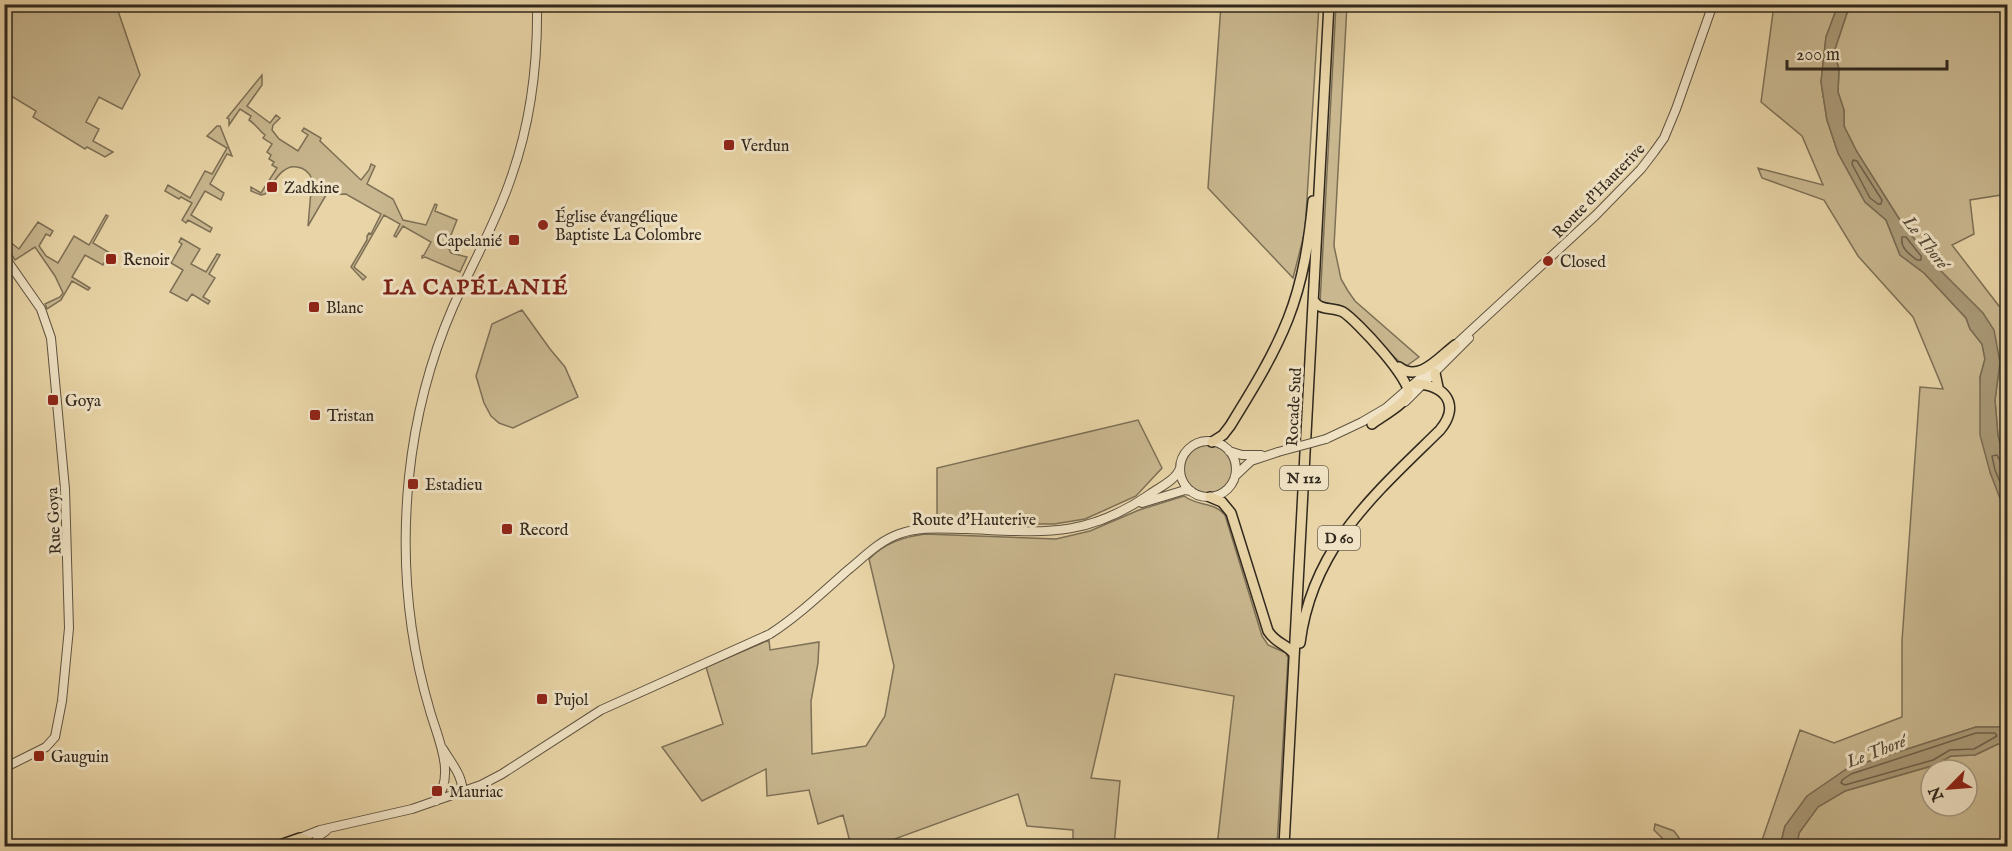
<svg xmlns="http://www.w3.org/2000/svg" width="2012" height="851" font-family="'IM FELL English',serif">
	<style>
		.green { fill: #c9b78f; stroke: #7d7056; stroke-width: 1.5; fill-rule: evenodd }
		.water { fill: #aa9a78; stroke: #7a6c54; stroke-width: 1.5 }
		.lines { fill: none; stroke-linecap: round; stroke-linejoin: round }
		.shore { stroke: #6e614b; stroke-width: 1.5 }
		.minor-casing { stroke: #5f5340; stroke-width: 10 }
		.major-casing { stroke: #31281e; stroke-width: 12 }
		.minor { stroke: #f0e3c5; stroke-width: 8 }
		.major { stroke: #e8d4a6; stroke-width: 9 }
		.minor-bridge-casing { stroke: #5f5340; stroke-width: 10; stroke-linecap: butt }
		.minor-bridge { stroke: #f0e3c5; stroke-width: 8 }
		.poi-dot { fill: #8f2418; stroke: #f0e3c5; stroke-width: 2 }
		.labels { text-anchor: middle; stroke-width: 6; stroke-linejoin: round; paint-order: stroke }
		.shield { fill: #f0e3c5; stroke: #6a6050; stroke-width: 1.5 }
		.shield-label { font-size: 15px; font-weight: bold; fill: #31281e }
		.poi-label { font-size: 16px; fill: #31281e; stroke: #f0e3c5; text-anchor: start }
		.street-label { font-size: 16px; fill: #31281e; stroke: #f0e3c5 }
		.water-label { font-size: 18px; font-style: italic; fill: #554a39; stroke: #f0e3c5 }
		.district-label { font-size: 22px; font-weight: bold; letter-spacing: 1.5px; fill: #7a1f14; stroke: #f0e3c5 }
	</style>
	<rect width="100%" height="100%" fill="#e8d4a6"/>
	<filter id="stains"><feTurbulence type="fractalNoise" baseFrequency=".00333" numOctaves="4"/><feColorMatrix values="0 0 0 0 .2 0 0 0 0 .09 0 0 0 0 .02 0 0 0 .5 -.17"/></filter>
	<radialGradient id="worn" r=".72"><stop offset=".6" stop-color="#630" stop-opacity="0"/><stop offset="1" stop-color="#630" stop-opacity=".3"/></radialGradient>
	<!-- green -->
	<path class="green" d="M4 5H116L140 75 122 109 99 97 86 122 99 129 93 141 113 152 105 157 87 147 85 149 33 117 36 111 8 94 5 99Z
		M1221 5H1319L1305 231 1293 278 1208 188Z
		M1336 5H1347L1334 246 1341 279 1348 291 1355 301 1419 357 1405 367 1339 305 1320 303Z
		M1774 5H1838L1826 37 1821 82 1827 120 1838 153 1865 202 1886 220 1900 255 1924 273 1966 318 1970 329 1982 344 1985 359 1980 377 1990 472 2008 517 2007 727H1976L1848 768 1785 826 1780 846H1760L1800 730 1834 743 1902 717V641L1920 387 1943 389 1913 317 1858 256 1824 200 1762 178 1758 168 1823 185 1802 136 1761 102Z
		M1853 5H2007V194L1970 200 1974 234 1952 245 1999 306 2007 309V467L1998 436 1995 400 2000 362 1939 269 1903 225 1857 152 1844 126V110L1838 92 1839 69 1834 52 1847 13Z
		M262 75V85L247 106 270 123 276 115 280 118 273 125 272 130 279 139 298 151 308 135 302 131 304 128 321 138 320 141 361 180 369 170 371 164 375 166 367 184 393 199 403 220 426 225 435 204 437 205 435 211 457 220 447 245 451 253 467 257 460 272 425 257 422 258V256L424 255 431 242 403 226 396 237 394 236 400 224 384 215 354 267 366 277 363 280 351 267 367 240V236L369 233 371 234 381 214 346 194 326 195 308 226 312 179C309 172 305 168 297 167 282 164 273 184 265 194L261 195 251 191V187L261 193 277 168 272 165 274 162 269 159 271 155 267 152 272 144 263 138 265 135C258 130 257 125 249 120L251 116 240 109 229 125V119L227 118Z
		M217 126H220L232 156 227 154 210 184 224 193 221 200 205 191 191 215 212 228 210 232 188 220 186 223 182 220 192 203 181 197 179 199 165 191 168 185 190 198 205 171 212 174 227 148 207 136Z
		M106 215 108 216 93 243 110 253 103 265 85 255 72 277 90 288 88 290 72 281 61 300 47 309 45 304 60 297 63 293 55 276 35 247 15 260 5 244V238L19 249 38 222 53 231 50 236 46 234 39 246 46 256 58 263 74 236 89 245Z
		M181 238 200 249 191 264 206 272 217 254 220 255 209 274 215 278 203 297 210 301 208 304 192 294 187 301 170 292 183 270 171 263 182 244 179 242Z
		M522 310 550 349 565 367 578 397 513 428 499 423 491 416 484 403 476 376 492 324Z
		M1138 420 1162 468 1136 496 1085 519 1054 524H937V468Z
		M1184 469a24 24 0 1 1 48 0a24 24 0 1 1-48 0Z
		M1184 496C1199 507 1213 501 1225 515L1262 636 1268 645 1286 653 1288 658 1277 846H1217L1234 696 1115 674 1091 778 1120 781 1114 846H1073V830L1027 826 1018 794 878 845 879 846H851L843 815 818 824 809 790 767 796 766 769 702 801 662 747 723 724 706 667 769 640 770 650 819 642 818 663 811 701 812 754 866 746 885 716 894 666 869 559C885 543 903 537 925 534L1056 539 1090 531 1139 510Z
		M1998 744H2007V846H1797L1799 833 1818 806 1845 791 1935 765 1951 756 1975 755ZM1931 770H1967V806H1931Z
		M1655 824 1674 831 1685 846H1670L1654 830Z"/>
	<!-- water -->
	<path class="water" d="M1838 5H1853L1847 13 1834 52 1839 69 1838 92 1844 110V126L1857 152 1903 225 1939 269 1983 313 1994 330 2000 362 1995 400 1998 436 2007 467V517L1990 472 1980 435V377L1985 359 1982 344 1970 329 1966 318 1924 273 1900 255 1886 220 1865 202 1838 153 1827 120 1821 82 1826 37Z
		M1976 727H2007V744H1998L1975 755 1951 756 1935 765 1845 791 1818 807 1799 833 1797 846H1780L1785 826 1807 796 1848 768Z"/>
	<g class="lines">
		<!-- shore -->
		<path class="shore" d="M1853 160 1857 161 1882 200 1881 204H1878L1870 198 1852 164Z
			M1902 237H1906L1921 256V260H1917C1909 254 1900 248 1902 237Z
			M2008 464 2001 463 1997 455 1992 456 1995 470 2008 501
			M1976 733H1995L1997 736 1974 749 1950 750 1933 760 1845 785 1841 783 1842 780 1851 774Z"/>
		<defs>
			<path id="minor" d="M4 256 41 309 51 338 65 489 69 628 62 701 55 737 46 747 4 768
				M1451 349 1596 215 1641 169 1654 152 1664 138 1676 109 1713 4
				M1405 402 1469 338
				M1326 439 1362 422 1386 408 1434 366
				M1180 469a28 28 0 1 1 56 0a28 28 0 1 1-56 0Z
				M1229 451 1242 455H1261
				M1235 476 1251 461 1278 452
				M1142 503 1185 490 1191 491
				M443 749C450 761 466 780 461 793
				M436 801C456 774 438 739 430 711 407 634 401 556 409 477 415 419 430 360 453 307 472 264 496 223 511 178 531 122 538 64 537 4
				M300 838 320 830 412 809 481 785 502 774 601 710 770 634C798 616 823 592 848 570 864 557 879 541 899 534 921 526 945 529 967 529 1042 532 1085 539 1150 494 1160 487 1176 480 1180 468
				M312 846 319 836 326 831"/>
			<path id="major" d="M1314 301C1320 311 1333 307 1343 312 1356 320 1414 382 1408 395 1403 405 1381 417 1372 424
				M1399 367C1419 383 1439 357 1455 345
				M1435 373 1438 387
				M1212 442 1223 435 1230 426C1251 392 1273 357 1288 319 1303 281 1309 241 1313 201
				M1210 497 1222 502 1231 513 1268 631C1276 644 1287 644 1294 654
				M1300 643C1312 547 1375 494 1440 430 1461 405 1445 384 1415 384
				M277 846 300 838 308 841 311 846
				M1284 846 1329 4"/>
		</defs>
		<!-- minor casing -->
		<use href="#minor" class="minor-casing"/>
		<!-- major casing -->
		<use href="#major" class="major-casing"/>
		<!-- minor -->
		<use href="#minor" class="minor"/>
		<!-- major -->
		<use href="#major" class="major"/>
		<defs>
			<path id="minor-bridge" d="M1278 452 1326 439"/>
		</defs>
		<!-- minor-bridge casing -->
		<use href="#minor-bridge" class="minor-bridge-casing"/>
		<!-- minor-bridge -->
		<use href="#minor-bridge" class="minor-bridge"/>
	</g>
	<!-- markers -->
	<g class="poi-dot">
		<rect x="723" y="139" width="12" height="12" rx="3"/>
		<rect x="266" y="181" width="12" height="12" rx="3"/>
		<circle cx="543" cy="225" r="6"/>
		<rect x="508" y="234" width="12" height="12" rx="3"/>
		<rect x="105" y="253" width="12" height="12" rx="3"/>
		<circle cx="1548" cy="261" r="6"/>
		<rect x="308" y="301" width="12" height="12" rx="3"/>
		<rect x="47" y="394" width="12" height="12" rx="3"/>
		<rect x="309" y="409" width="12" height="12" rx="3"/>
		<rect x="407" y="478" width="12" height="12" rx="3"/>
		<rect x="501" y="523" width="12" height="12" rx="3"/>
		<rect x="536" y="693" width="12" height="12" rx="3"/>
		<rect x="33" y="750" width="12" height="12" rx="3"/>
		<rect x="431" y="785" width="12" height="12" rx="3"/>
	</g>
	<g class="labels">
		<!-- shield labels -->
		<g class="shield">
			<rect x="1280" y="466" width="48" height="24" rx="4.5"/>
			<rect x="1318" y="526" width="42" height="24" rx="4.5"/>
		</g>
		<g class="shield-label">
			<text x="1304" y="483">N 112</text>
			<text x="1339" y="543">D 60</text>
		</g>
		<!-- poi labels -->
		<g class="poi-label">
			<text x="741" y="151">Verdun</text>
			<text x="284" y="193">Zadkine</text>
			<text x="555" y="222">Église évangélique<tspan x="555" dy="18">Baptiste La Colombre</tspan></text>
			<text x="502" y="246" text-anchor="end">Capelanié</text>
			<text x="123" y="265">Renoir</text>
			<text x="1560" y="267">Closed</text>
			<text x="326" y="313">Blanc</text>
			<text x="65" y="406">Goya</text>
			<text x="327" y="421">Tristan</text>
			<text x="425" y="490">Estadieu</text>
			<text x="519" y="535">Record</text>
			<text x="554" y="705">Pujol</text>
			<text x="51" y="762">Gauguin</text>
			<text x="449" y="797">Mauriac</text>
		</g>
		<!-- street labels -->
		<g class="street-label">
			<text transform="translate(1598 190) rotate(-46)" y="6">Route d'Hauterive</text>
			<text transform="translate(1293 407) rotate(-87)" y="6">Rocade Sud</text>
			<text x="974" y="525">Route d'Hauterive</text>
			<text transform="translate(53 521) rotate(-93)" y="6">Rue Goya</text>
		</g>
		<!-- water labels -->
		<g class="water-label">
			<text transform="translate(1926 242) rotate(52)" y="6">Le Thoré</text>
			<text transform="translate(1876 751) rotate(-21)" y="6">Le Thoré</text>
		</g>
		<!-- district labels -->
		<g class="district-label">
			<text x="476" y="294">LA CAPÉLANIÉ</text>
		</g>
	</g>
	<!-- margin -->
	<rect width="2012" height="851" fill="none" stroke="#e8d4a6" stroke-width="24"/>
	<rect x="6" y="6" width="2000" height="839" fill="none" stroke="#31281e" stroke-width="3"/>
	<rect x="12" y="12" width="1988" height="827" fill="none" stroke="#31281e" stroke-width="1.5"/>
	<!-- north arrow -->
	<g transform="translate(1949 788) rotate(245)"><circle r="28" fill="#f0e3c5" stroke="#a49882" stroke-width="1.5"/>
	<path d="M0-4.5L10 22L0 15L-10 22Z" fill="#8f2418"/>
	<text y="-9" font-size="16" font-weight="bold" text-anchor="middle" fill="#31281e">N</text>
	</g>
	<!-- scale -->
	<path d="M1787 60v9h160v-9" fill="none" stroke="#31281e" stroke-width="3"/>
	<text x="1796" y="60" font-size="18" fill="#31281e" stroke="#f0e3c5" stroke-width="4.5" paint-order="stroke">200 m</text>
	<rect width="100%" height="100%" filter="url(#stains)"/>
	<rect width="100%" height="100%" fill="url(#worn)"/>
</svg>
